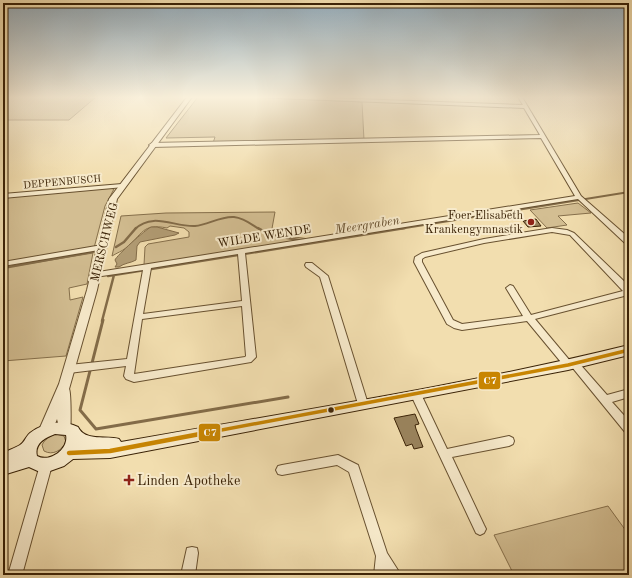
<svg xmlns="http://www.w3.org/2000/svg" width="632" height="578" font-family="'Old Standard TT',serif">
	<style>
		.green { fill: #d3be92; stroke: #86704c }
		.water { fill: #b39e76; stroke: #836c49 }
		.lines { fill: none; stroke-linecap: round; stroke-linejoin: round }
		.stream-far2 { stroke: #836c49; stroke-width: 2 }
		.stream-far1 { stroke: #836c49; stroke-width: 2.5 }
		.stream { stroke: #836c49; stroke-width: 3 }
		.building { fill: #9a845e; stroke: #3a2206 }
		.minor-casing { stroke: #685130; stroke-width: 2 }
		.tertiary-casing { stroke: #685130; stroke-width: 2 }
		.secondary-casing { stroke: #3a2206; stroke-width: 2 }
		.minor { fill: #f7eacb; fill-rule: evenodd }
		.tertiary { fill: #f7eacb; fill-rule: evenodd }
		.secondary { fill: #f7eacb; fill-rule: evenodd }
		.bus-1-far1-casing { stroke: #f7eacb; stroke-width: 6 }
		.bus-1-casing { stroke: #f7eacb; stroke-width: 8 }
		.bus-1-far1 { stroke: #c88502; stroke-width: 3.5 }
		.bus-1 { stroke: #c88502; stroke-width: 4.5 }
		.poi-dot { fill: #8f2418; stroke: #f7eacb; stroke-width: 1.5 }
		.bus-dot { fill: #3a2206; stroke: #f7eacb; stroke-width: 1.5 }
		.labels { text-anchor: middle; stroke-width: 4; stroke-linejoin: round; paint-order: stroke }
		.far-street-label { font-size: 10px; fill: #3a2206; stroke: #f7eacb }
		.poi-label { font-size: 12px; fill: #3a2206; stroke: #f7eacb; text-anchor: end }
		.street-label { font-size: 12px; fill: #3a2206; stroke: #f7eacb }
		.water-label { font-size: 13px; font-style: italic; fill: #644d2d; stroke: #f7eacb }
		.near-poi-label { font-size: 14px; fill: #3a2206; stroke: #f7eacb; text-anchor: start }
		.line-badge { stroke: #f7eacb; stroke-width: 1.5 }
		.badge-label { font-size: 11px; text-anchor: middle; font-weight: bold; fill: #fff }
	</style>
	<rect width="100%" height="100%" fill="#f2deaf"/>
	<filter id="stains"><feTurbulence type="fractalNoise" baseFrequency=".005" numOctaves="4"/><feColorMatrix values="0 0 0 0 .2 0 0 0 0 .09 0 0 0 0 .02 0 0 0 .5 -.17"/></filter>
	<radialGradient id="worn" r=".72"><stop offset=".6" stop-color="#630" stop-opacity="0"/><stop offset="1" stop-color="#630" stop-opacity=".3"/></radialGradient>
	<!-- green -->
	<path class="green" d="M3 97H96L69 120H3Z
		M198 97H247L362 102 364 140 213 143 215 137 166 138Z
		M109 188 114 189 105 206 94 248 3 263V197Z
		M578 203 591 213 558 216 567 225 547 228 530 210Z
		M275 212 271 234 310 239 144 265 145 247 148 244 189 237V232L184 228 170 226 167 228C142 223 143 234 126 248 122 251 117 253 112 256L121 216 166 213Z
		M93 253 87 284 69 288 70 300 83 297 66 356 3 361V268Z
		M56 434 64 436 66 442C62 450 53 456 44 451L42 445C45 439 50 436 56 434Z
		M608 506 629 535V575H514L494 535Z"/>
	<!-- water -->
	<path class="water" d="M151 227H157L179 233 175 235 140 242 137 246 136 260C131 263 124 263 119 267H115L117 264 115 260C116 256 146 229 151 227Z"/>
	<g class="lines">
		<!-- stream-far2 -->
		<path class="stream-far2" d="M135 229C153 212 174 227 195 226 208 225 220 216 234 217 244 218 251 224 259 229
			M399 229 629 192"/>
		<!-- stream-far1 -->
		<path class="stream-far1" d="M258 228 271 235 304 241
			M116 247 124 242 136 228
			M3 268 97 251
			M108 276 405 228
			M102 321 114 275"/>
		<!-- stream -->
		<path class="stream" d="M103 320 80 410 96 429 288 397"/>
	</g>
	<!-- building -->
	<path class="building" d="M536 219 541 226 528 227 523 221Z
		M415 414 419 424 415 425 416 429 423 447 414 449 412 444 406 446 394 418Z"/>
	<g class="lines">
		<defs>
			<path id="minor" d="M277 97H300L523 105 518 97H522L581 196 629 238V244H626L578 199 245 253 256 357 251 362 134 382 126 379 124 376 126 366 69 373 66 372 64 369 66 366 69 365 127 359 143 270 95 277 91 275 92 273 575 196 541 138 152 147 149 145 152 143 540 135 524 108 279 98ZM238 254 242 301 143 314 151 268ZM242 306 246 356 245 357 134 374 142 319Z
				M122 184 124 185V187L3 198V194Z
				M552 228 567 230 574 233 629 286 628 295 535 319 571 362 575 361 578 362 607 395 629 389V397L612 402 629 421V433L625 432 572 367 568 368 565 367 527 321 462 330 454 328 447 324 414 262 415 257 422 253 484 239ZM552 232 570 235 623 291 531 315 513 286 510 285 506 288 523 316 462 324 453 320 422 262V259L425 257 484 243Z
				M102 245H105L106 247 105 249 3 266V262Z
				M306 263H312L328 276 368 404 367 407 363 408 359 407 358 404 320 277 306 267 305 265Z
				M416 391 420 392 447 449 509 436 513 438 514 441 513 444 509 446 452 457 484 525 486 529 484 533 480 535 476 533 411 395 412 392Z
				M338 455 358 465 387 553 401 575H374L376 556 349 472 337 465 282 475 278 474 276 470 278 466 282 465Z
				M46 460 50 461 52 465 22 575H8L40 465 42 461Z
				M192 547 197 548 198 553 195 575H181L187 548Z"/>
			<path id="tertiary" d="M187 97H192L117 199 97 290 69 389C71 391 71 428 70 431L65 433 60 431 57 419 51 434 46 436 41 434 39 430 59 384 87 290 109 199Z"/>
			<path id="secondary" d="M629 345V355L568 370 110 458 73 459 64 466 50 471 40 472 29 467 3 475V453C9 450 15 448 20 445 25 442 26 436 30 433 45 422 61 419 78 427 85 442 107 435 119 439L121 442C290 412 462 386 629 345ZM55 434 66 435C69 449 50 463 37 456 34 444 44 438 55 434Z"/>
		</defs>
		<!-- minor casing -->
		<use href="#minor" class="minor-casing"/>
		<!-- tertiary casing -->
		<use href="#tertiary" class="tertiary-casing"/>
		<!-- secondary casing -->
		<use href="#secondary" class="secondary-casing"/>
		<!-- minor -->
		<use href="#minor" class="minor"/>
		<!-- tertiary -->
		<use href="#tertiary" class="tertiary"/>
		<!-- secondary -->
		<use href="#secondary" class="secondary"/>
		<defs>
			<path id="bus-1-far1" d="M195 435 568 365 629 350"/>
			<path id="bus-1" d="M69 453 110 451 200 434"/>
		</defs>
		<!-- bus-1-far1 casing -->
		<use href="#bus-1-far1" class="bus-1-far1-casing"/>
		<!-- bus-1 casing -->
		<use href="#bus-1" class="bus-1-casing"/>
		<!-- bus-1-far1 -->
		<use href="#bus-1-far1" class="bus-1-far1"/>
		<!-- bus-1 -->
		<use href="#bus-1" class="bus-1"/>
	</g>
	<!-- sky -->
	<linearGradient id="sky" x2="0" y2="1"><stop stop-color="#93abba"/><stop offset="0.55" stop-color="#f9f0db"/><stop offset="1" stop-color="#f9f0db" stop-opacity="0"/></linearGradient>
	<rect width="632" height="177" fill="url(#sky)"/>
	<!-- markers -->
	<g class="poi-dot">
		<circle cx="531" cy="222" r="4"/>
		<path d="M127 474h4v4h4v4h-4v4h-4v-4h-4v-4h4z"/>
	</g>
	<circle class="bus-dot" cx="331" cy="410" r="3.5"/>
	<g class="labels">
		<!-- far-street labels -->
		<g class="far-street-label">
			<text transform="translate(62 181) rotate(-5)" y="4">DEPPENBUSCH</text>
		</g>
		<!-- poi labels -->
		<g class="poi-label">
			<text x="523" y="219">Foer Elisabeth<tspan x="523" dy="14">Krankengymnastik</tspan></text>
		</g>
		<!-- street labels -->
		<g class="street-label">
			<text transform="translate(264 236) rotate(-9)" y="4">WILDE WENDE</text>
			<text transform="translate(104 242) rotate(-76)" y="4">MERSCHWEG</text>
		</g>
		<!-- water labels -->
		<g class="water-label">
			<text transform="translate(367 224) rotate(-9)" y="5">Meergraben</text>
		</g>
		<!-- near-poi labels -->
		<g class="near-poi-label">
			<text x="137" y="485">Linden Apotheke</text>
		</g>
	</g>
	<g class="line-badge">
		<rect x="478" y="371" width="23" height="19" rx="4" fill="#c88502"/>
		<rect x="198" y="423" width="23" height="19" rx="4" fill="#c88502"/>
	</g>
	<g class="badge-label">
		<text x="490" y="384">C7</text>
		<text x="210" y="436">C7</text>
	</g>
	<!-- margin -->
	<rect width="632" height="578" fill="none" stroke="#f2deaf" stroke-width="16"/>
	<rect x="4" y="4" width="624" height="570" fill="none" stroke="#3a2206" stroke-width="2"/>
	<rect x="8" y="8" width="616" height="562" fill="none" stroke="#3a2206"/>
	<rect width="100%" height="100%" filter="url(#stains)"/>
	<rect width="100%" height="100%" fill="url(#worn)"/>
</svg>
